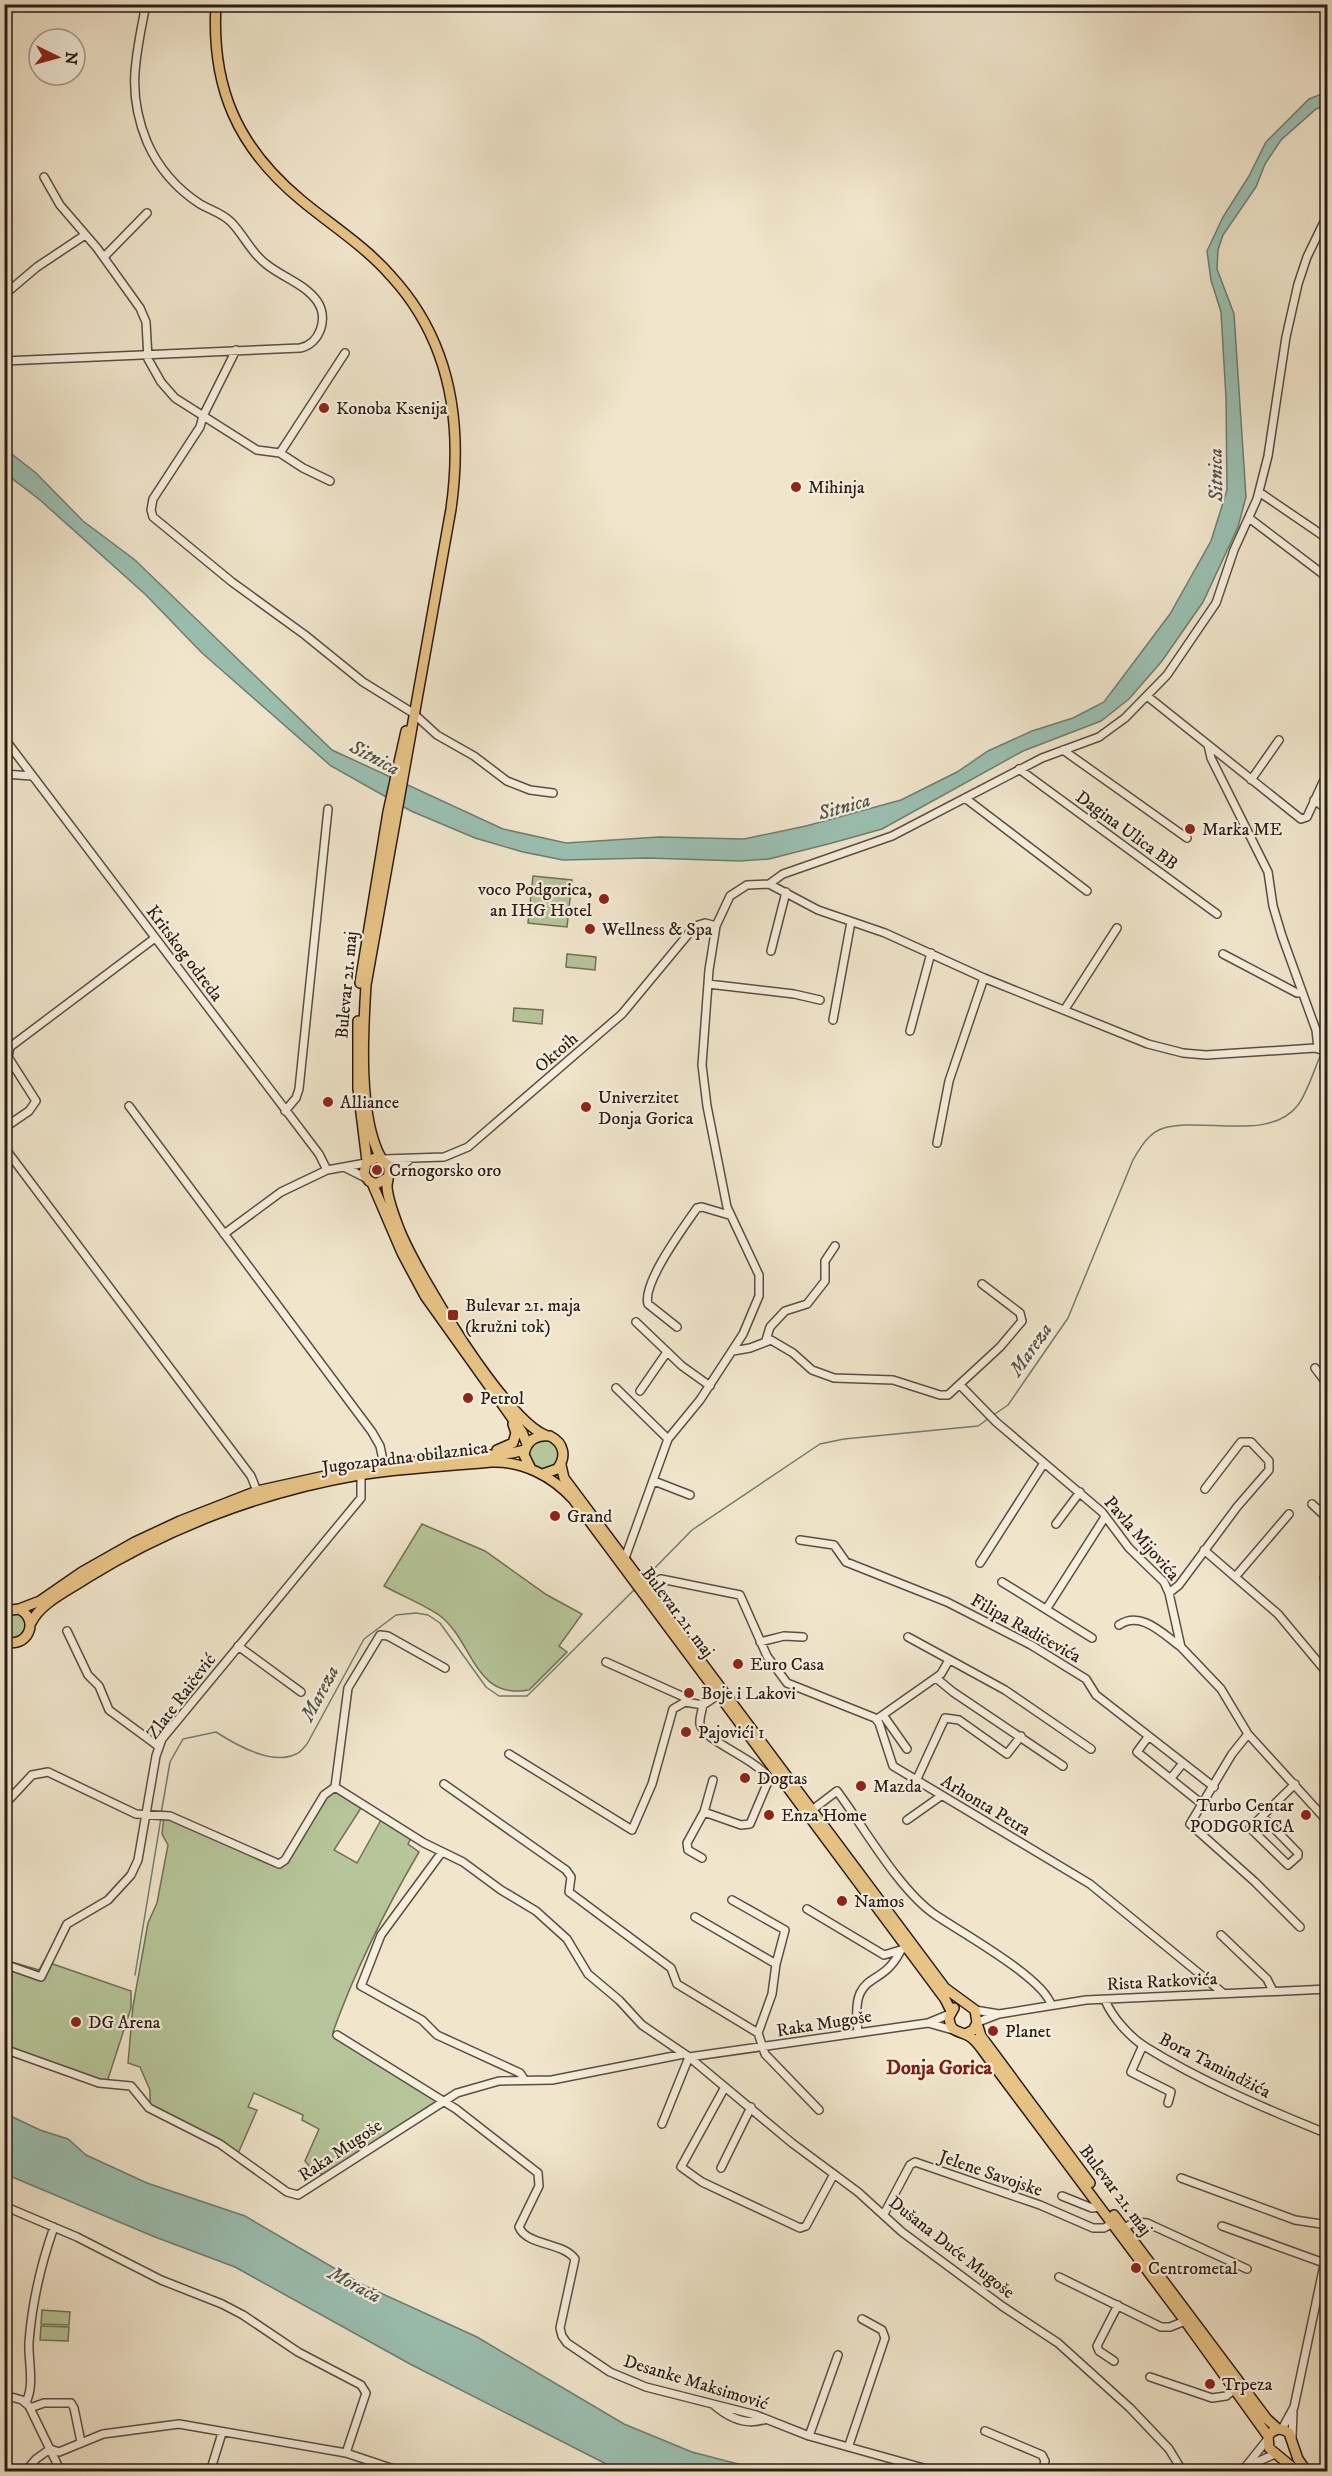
<svg xmlns="http://www.w3.org/2000/svg" width="1332" height="2476" font-family="'IM FELL DW Pica',serif">
	<style>
		.green { fill: #b6c69a; stroke: #707158; stroke-width: 1.5 }
		.water { fill: #9bc0b2; stroke: #6d7e74; stroke-width: 1.5 }
		.lines { fill: none; stroke-linecap: round; stroke-linejoin: round }
		.stream { stroke: #6d7e74; stroke-width: 1.5 }
		.minor-casing { stroke: #5b4e44; stroke-width: 10 }
		.major-casing { stroke: #291c17; stroke-width: 12 }
		.minor { stroke: #f6efde; stroke-width: 7 }
		.major { stroke: #e8c386; stroke-width: 9 }
		.poi-dot { fill: #8f2418; stroke: #f6efde; stroke-width: 2 }
		.labels { text-anchor: middle; stroke-width: 4.5; stroke-linejoin: round; paint-order: stroke }
		.poi-label { font-size: 18px; fill: #291c17; stroke: #f6efde; text-anchor: start }
		.street-label { font-size: 18px; fill: #291c17; stroke: #f6efde }
		.water-label { font-size: 20px; font-style: italic; fill: #51554d; stroke: #f6efde }
		.neighbourhood-label { font-size: 20px; font-weight: bold; fill: #7a1f14; stroke: #f6efde }
	</style>
	<rect width="100%" height="100%" fill="#f1e6cc"/>
	<filter id="stains"><feTurbulence type="fractalNoise" baseFrequency=".00333" numOctaves="4"/><feColorMatrix values="0 0 0 0 .2 0 0 0 0 .09 0 0 0 0 .02 0 0 0 .5 -.17"/></filter>
	<radialGradient id="worn" r=".72"><stop offset=".6" stop-color="#630" stop-opacity="0"/><stop offset="1" stop-color="#630" stop-opacity=".3"/></radialGradient>
	<!-- green -->
	<path class="green" d="M533 876 572 880 567 927 528 923Z
		M567 954 596 957 595 970 566 967Z
		M514 1008 543 1010 542 1024 513 1021Z
		M529 1455a15 15 0 1 1 30 0a15 15 0 1 1-30 0Z
		M422 1524 485 1551 547 1595 582 1614 559 1646 567 1652 529 1690C473 1700 474 1641 439 1615 423 1604 402 1596 384 1586Z
		M2 1626a12 12 0 1 1 24 0a12 12 0 1 1-24 0Z
		M334 1791 361 1808 334 1850 357 1863 381 1820 411 1838 408 1844 419 1852C385 1910 356 1968 333 2032L368 2052 366 2057 415 2083 438 2100 437 2103 327 2176 313 2171 305 2161 319 2129 302 2120 303 2115 254 2093 248 2107 257 2110 237 2156 150 2108V2090L140 2067 128 2063 133 2006 148 1923 157 1903 168 1845 162 1834 164 1816 274 1866 281 1865 326 1796Z
		M5 1960 39 1970 44 1961 131 1991V2008L107 2082 5 2047Z
		M42 2310 70 2312 69 2325 41 2324Z
		M41 2326 69 2327 68 2341 40 2340Z"/>
	<!-- water -->
	<path class="water" d="M1327 92V105L1316 109 1281 140 1265 164 1256 187 1223 235 1218 250 1217 269 1234 314 1246 497 1238 527 1203 602 1162 661 1129 699 1101 721 1023 751 882 829 832 843 769 859 740 861 648 858 563 860 523 852 475 838 411 811 331 766 201 652 146 595 40 500 5 473 4 448 36 473 83 521 135 560 332 750 503 829 566 843 659 837 744 839 806 826 901 800 957 772 988 751 1032 731 1073 718 1104 702 1170 614 1211 541 1227 490 1226 398 1221 312 1211 280 1207 251 1223 217 1249 176 1266 142 1309 99Z
		M4 2113 40 2130 68 2139 86 2155 147 2183 245 2216 363 2285 477 2337 624 2424 692 2452 765 2471 624 2472 616 2469 410 2364 235 2267 155 2237 5 2174Z"/>
	<g class="lines">
		<!-- stream -->
		<path class="stream" d="M1324 1047 1328 1039
			M992 1416 1008 1405 1068 1318 1133 1160C1140 1148 1149 1132 1164 1128 1203 1117 1270 1142 1298 1105 1308 1091 1314 1070 1321 1054
			M645 1578 692 1530 820 1444 844 1439 978 1426 988 1419
			M161 1814 170 1762 183 1739 216 1732C236 1745 272 1766 296 1754 300 1753 304 1747 307 1744L364 1639 396 1615 416 1613 428 1615 440 1623 486 1687 499 1696H527L634 1590
			M135 1975 161 1818"/>
		<defs>
			<path id="minor" d="M44 177 60 205 97 248 140 308 146 322 148 359 161 382 175 398 257 450 280 453 303 468 330 481
				M1322 226 1328 214
				M104 257 147 213
				M4 295 37 267 85 235
				M236 350 203 416 200 427 153 499 151 510 153 517 232 582 305 635 363 682 413 713 437 735 474 756 507 781 530 790 553 793
				M4 361 300 348C320 344 329 318 317 301 305 284 282 277 266 264 251 253 244 235 231 222 222 213 210 210 200 204 177 189 158 167 147 142 126 91 136 56 146 4
				M280 453 345 353
				M1259 492 1328 539
				M1249 518 1328 578
				M1147 696 1301 819 1307 817 1323 782
				M4 738 319 1154 327 1170 366 1163
				M1208 745 1211 758 1268 872 1273 906 1282 936 1316 1030 1318 1048
				M1063 750 1187 838
				M1019 769 1217 914
				M4 774 32 776
				M1251 780 1279 740
				M965 798 1087 891
				M1314 800 1328 810
				M769 884 783 874 892 836 1042 758 1099 737 1125 718 1167 675 1216 603 1234 550 1257 499 1268 456 1286 337 1298 284 1307 257 1322 226 1328 224
				M771 951 786 892
				M1223 954 1297 993H1302
				M708 984 794 994 820 1000
				M1065 1009 1117 928
				M833 1020 851 922
				M910 1031 931 953
				M1328 1054 1324 1067 1328 1081
				M129 1106 372 1432 380 1446 384 1465
				M285 1111 296 1098 299 1089 328 809
				M4 1128 29 1111 36 1101 8 1057 10 1047 155 938
				M937 1143 949 1081 984 978
				M4 1147 251 1476 257 1491
				M384 1159 444 1157 468 1147 622 1014 695 926 705 923 716 926
				M346 1168 366 1178
				M389 1176 408 1161
				M224 1234 281 1192 327 1170
				M636 1322 682 1366 710 1386
				M677 1327 648 1304C642 1283 684 1227 697 1208L702 1207 729 1215
				M766 1340 770 1327 785 1311 807 1304 825 1281V1261L835 1246
				M733 1351 750 1348 771 1340 793 1353 812 1370 834 1378 893 1380 940 1395H948L1000 1347 1022 1321 1020 1313 982 1284
				M1315 1368 1328 1385
				M960 1385 996 1422 1102 1512 1129 1548 1164 1582 1169 1593 1181 1647 1221 1689 1248 1734 1328 1822
				M616 1388 668 1439
				M640 1391 667 1352
				M654 1481 690 1495
				M1312 1504 1328 1519
				M1056 1524 1080 1492
				M800 1540 834 1545 846 1562 947 1602 1031 1645 1086 1679 1096 1695 1214 1787
				M1204 1550 1278 1614 1328 1674
				M625 1558 668 1439 700 1400 743 1334 759 1296V1275L727 1207 707 1106 702 1065 709 970 716 926 730 896 747 885 769 884 818 910 885 933 984 978 1148 1044 1183 1053 1206 1055 1315 1048 1328 1052
				M980 1563 1044 1463
				M1236 1576 1289 1514
				M1324 1578 1328 1583
				M1002 1582 1092 1638
				M647 1586 661 1579 740 1595 767 1656 787 1683 875 1718 879 1723 893 1766 1090 1884 1223 1993
				M1169 1593 1179 1585 1237 1507 1269 1470V1461L1251 1442H1241L1205 1489
				M1047 1608 1105 1517
				M1119 1625C1141 1610 1163 1634 1181 1647
				M67 1631 88 1675 99 1686 109 1710 158 1746
				M908 1637 1005 1690 1091 1749
				M760 1642 784 1636 803 1637
				M238 1646 301 1692
				M606 1662 684 1697 687 1702
				M936 1678 953 1692 1063 1766
				M703 1705C702 1711 699 1719 700 1724 702 1740 755 1758 770 1779
				M883 1715 907 1749
				M877 1719 941 1674 949 1660
				M1248 1734 1232 1754 1190 1824 1255 1882 1300 1927
				M1148 1737 1137 1752 1202 1804
				M509 1754 632 1830 652 1784 673 1709 685 1702 703 1705 718 1695
				M1171 1778 1183 1763
				M916 1781 945 1718 959 1720 1007 1754 1021 1736
				M444 1784 566 1870 571 1877 569 1892 671 1968 677 1984 758 2033
				M335 1787 424 1843 463 1862 501 1890 536 1911 567 1939 588 1974 619 2000 642 2025 689 2057 792 2143 858 2192 902 2232 1002 2306 1058 2343 1130 2408 1169 2449 1183 2472
				M4 1805 32 1775 48 1772 136 1814 170 1816 279 1864 285 1860 324 1795 335 1787 348 1688 380 1635 388 1636 445 1668
				M812 1810 837 1791C864 1827 900 1892 937 1916 961 1932 1045 1979 1051 2005
				M704 1812 713 1780
				M1262 1816 1298 1853V1856L1288 1865 1250 1828 1295 1784
				M907 1820 941 1796
				M442 1852 381 1935 361 1986 422 2020 437 2035 520 2073 524 2079
				M702 1858 688 1850 687 1843 704 1812 741 1825 750 1824 767 1784 777 1774
				M732 1900 785 1930 776 1964 772 1994 758 2033 765 2054 819 2110
				M807 1909 884 1955 907 1948
				M695 1917 776 1964
				M1221 1935 1267 1979 1273 1991
				M4 1964 41 1977 67 1924 108 1900 131 1875 138 1860 156 1756 162 1739 361 1498V1475
				M1105 2000C1112 2017 1129 2036 1144 2046 1200 2081 1266 2109 1328 2134
				M975 2010 999 2014
				M978 2022 999 2014 1086 2000 1328 1989
				M928 2023 953 2030
				M858 2032C850 1968 880 1991 900 1952
				M337 2035 456 2109 538 2173 539 2186 519 2227C527 2246 563 2242 575 2259L560 2328 562 2336 567 2343 610 2372 646 2387 756 2415 809 2436 938 2472
				M1143 2045 1131 2072 1171 2092 1168 2103
				M4 2049 99 2083 131 2086 149 2108 220 2144 287 2192 298 2195 457 2093 499 2081 552 2080 684 2054
				M689 2057 928 2023 950 2014
				M725 2087 681 2167 702 2182 800 2228 806 2226 834 2174
				M662 2124 689 2057
				M721 2168 751 2107
				M1181 2178 1295 2220 1328 2225
				M1062 2196 1092 2208 1100 2207
				M4 2206 77 2237 161 2280 222 2304 243 2315 298 2352 361 2385 366 2393 346 2453
				M884 2214 910 2165 915 2162 1040 2205 1093 2228H1104L1113 2223
				M1222 2226 1324 2263
				M1124 2228 1135 2222 1147 2223 1247 2269
				M1059 2277 1161 2327H1170L1185 2321
				M1114 2361 1099 2351 1097 2346 1118 2305
				M1150 2377 1212 2398 1226 2396 1235 2389
				M4 2395 22 2400 29 2406 61 2472
				M26 2402C35 2385 28 2361 29 2342 32 2303 41 2264 54 2227
				M714 2405C729 2418 747 2426 766 2419
				M30 2408 44 2403H71L74 2408 81 2442
				M1282 2429 1294 2407 1328 2246
				M985 2431 1042 2455 1045 2461 1042 2472
				M809 2436 838 2355
				M1292 2437 1293 2412
				M849 2445 885 2338 882 2330 862 2319
				M1247 2465 1267 2440
				M25 2472 36 2459 50 2449 59 2452 103 2434 179 2424 346 2453 403 2472
				M210 2472 222 2433
				M1234 2472 1275 2454"/>
			<path id="major" d="M216 4C211 87 237 147 301 200 331 225 365 246 391 276 451 341 463 424 451 509L366 985C363 1032 358 1116 381 1158
				M360 983 388 812 406 731
				M358 1021V1089L367 1161
				M387 1178 376 1184 369 1181 364 1174 366 1163 377 1157 388 1165C391 1173 387 1179 387 1187 388 1201 395 1218 400 1231 418 1275 504 1418 545 1435
				M372 1183 402 1253 425 1296 522 1432 527 1444
				M497 1450 513 1443 516 1433 513 1424
				M561 1465 564 1478 945 1988 975 2010 977 2023 973 2030 966 2034
				M531 1469 524 1455C526 1441 536 1434 550 1436 564 1443 567 1457 557 1469L543 1474
				M19 1609 40 1601 82 1572 135 1542 180 1521 257 1491 370 1466 512 1453 525 1450
				M4 1611 19 1609C41 1620 27 1650 4 1641
				M31 1623C40 1603 69 1590 87 1578 169 1527 264 1491 359 1475 403 1468 448 1466 491 1462 523 1461 552 1476 573 1499L945 1999 951 2011
				M954 2008 949 2017C950 2033 958 2030 969 2036 976 2040 981 2048 986 2055L1188 2325 1268 2436
				M977 2023 981 2036 1090 2183
				M1114 2215 1267 2419 1278 2429
				M1298 2472 1269 2448 1268 2436C1274 2428 1282 2427 1289 2433L1298 2459 1307 2472"/>
		</defs>
		<!-- minor casing -->
		<use href="#minor" class="minor-casing"/>
		<!-- major casing -->
		<use href="#major" class="major-casing"/>
		<!-- minor -->
		<use href="#minor" class="minor"/>
		<!-- major -->
		<use href="#major" class="major"/>
	</g>
	<!-- markers -->
	<g class="poi-dot">
		<circle cx="324" cy="408" r="6"/>
		<circle cx="796" cy="487" r="6"/>
		<circle cx="1190" cy="829" r="6"/>
		<circle cx="604" cy="899" r="6"/>
		<circle cx="590" cy="929" r="6"/>
		<circle cx="328" cy="1102" r="6"/>
		<circle cx="586" cy="1107" r="6"/>
		<circle cx="377" cy="1170" r="6"/>
		<rect x="447" y="1309" width="12" height="12" rx="3"/>
		<circle cx="468" cy="1398" r="6"/>
		<circle cx="555" cy="1516" r="6"/>
		<circle cx="738" cy="1664" r="6"/>
		<circle cx="689" cy="1693" r="6"/>
		<circle cx="686" cy="1732" r="6"/>
		<circle cx="745" cy="1778" r="6"/>
		<circle cx="861" cy="1786" r="6"/>
		<circle cx="769" cy="1815" r="6"/>
		<circle cx="1306" cy="1815" r="6"/>
		<circle cx="842" cy="1901" r="6"/>
		<circle cx="76" cy="2022" r="6"/>
		<circle cx="993" cy="2031" r="6"/>
		<circle cx="1136" cy="2268" r="6"/>
		<circle cx="1210" cy="2384" r="6"/>
	</g>
	<g class="labels">
		<!-- poi labels -->
		<g class="poi-label">
			<text x="336" y="414">Konoba Ksenija</text>
			<text x="808" y="493">Mihinja</text>
			<text x="1202" y="835">Marka ME</text>
			<text x="592" y="895" text-anchor="end">voco Podgorica,<tspan x="592" dy="21">an IHG Hotel</tspan></text>
			<text x="602" y="935">Wellness &amp; Spa</text>
			<text x="598" y="1103">Univerzitet<tspan x="598" dy="21">Donja Gorica</tspan></text>
			<text x="340" y="1108">Alliance</text>
			<text x="389" y="1176">Crnogorsko oro</text>
			<text x="465" y="1311">Bulevar 21. maja<tspan x="465" dy="21">(kružni tok)</tspan></text>
			<text x="480" y="1404">Petrol</text>
			<text x="567" y="1522">Grand</text>
			<text x="750" y="1670">Euro Casa</text>
			<text x="701" y="1699">Boje i Lakovi</text>
			<text x="698" y="1738">Pajovići 1</text>
			<text x="757" y="1784">Dogtas</text>
			<text x="873" y="1792">Mazda</text>
			<text x="1294" y="1811" text-anchor="end">Turbo Centar<tspan x="1294" dy="21">PODGORICA</tspan></text>
			<text x="781" y="1821">Enza Home</text>
			<text x="854" y="1907">Namos</text>
			<text x="88" y="2028">DG Arena</text>
			<text x="1005" y="2037">Planet</text>
			<text x="1148" y="2274">Centrometal</text>
			<text x="1222" y="2390">Trpeza</text>
		</g>
		<!-- street labels -->
		<g class="street-label">
			<text transform="translate(1127 830) rotate(36)" y="6">Dagina Ulica BB</text>
			<text transform="translate(185 953) rotate(53)" y="6">Kritskog odreda</text>
			<text transform="translate(346 985) rotate(-85)" y="6">Bulevar 21. maj</text>
			<text transform="translate(556 1052) rotate(-41)" y="6">Oktoih</text>
			<text transform="translate(405 1457) rotate(-7)" y="6">Jugozapadna obilaznica</text>
			<text transform="translate(1142 1538) rotate(49)" y="6">Pavla Mijovića</text>
			<text transform="translate(678 1612) rotate(53)" y="6">Bulevar 21. maj</text>
			<text transform="translate(1026 1628) rotate(29)" y="6">Filipa Radičevića</text>
			<text transform="translate(181 1696) rotate(-53)" y="6">Zlate Raičević</text>
			<text transform="translate(986 1805) rotate(31)" y="6">Arhonta Petra</text>
			<text transform="translate(1162 1981) rotate(-3)" y="6">Rista Ratkovića</text>
			<text transform="translate(824 2023) rotate(-9)" y="6">Raka Mugoše</text>
			<text transform="translate(1215 2065) rotate(27)" y="6">Bora Tamindžića</text>
			<text transform="translate(340 2150) rotate(-34)" y="6">Raka Mugoše</text>
			<text transform="translate(991 2173) rotate(19)" y="6">Jelene Savojske</text>
			<text transform="translate(1116 2190) rotate(53)" y="6">Bulevar 21. maj</text>
			<text transform="translate(952 2247) rotate(38)" y="6">Dušana Duće Mugoše</text>
			<text transform="translate(696 2382) rotate(17)" y="6">Desanke Maksimović</text>
		</g>
		<!-- water labels -->
		<g class="water-label">
			<text transform="translate(1215 475) rotate(-91)" y="7">Sitnica</text>
			<text transform="translate(375 757) rotate(28)" y="7">Sitnica</text>
			<text transform="translate(844 806) rotate(-16)" y="7">Sitnica</text>
			<text transform="translate(1030 1349) rotate(-55)" y="7">Mareza</text>
			<text transform="translate(319 1693) rotate(-62)" y="7">Mareza</text>
			<text transform="translate(355 2284) rotate(28)" y="7">Morača</text>
		</g>
		<!-- neighbourhood labels -->
		<g class="neighbourhood-label">
			<text x="939" y="2074">Donja Gorica</text>
		</g>
	</g>
	<!-- margin -->
	<rect width="1332" height="2476" fill="none" stroke="#f1e6cc" stroke-width="24"/>
	<rect x="6" y="6" width="1320" height="2464" fill="none" stroke="#291c17" stroke-width="3"/>
	<rect x="12" y="12" width="1308" height="2452" fill="none" stroke="#291c17" stroke-width="1.5"/>
	<!-- north arrow -->
	<g transform="translate(57 57) rotate(95)"><circle r="28" fill="#f6efde" stroke="#a49b8e" stroke-width="1.5"/>
	<path d="M0-4.5L10 22L0 15L-10 22Z" fill="#8f2418"/>
	<text y="-9" font-size="16" font-weight="bold" text-anchor="middle" fill="#291c17">N</text>
	</g>
	<rect width="100%" height="100%" filter="url(#stains)"/>
	<rect width="100%" height="100%" fill="url(#worn)"/>
</svg>
